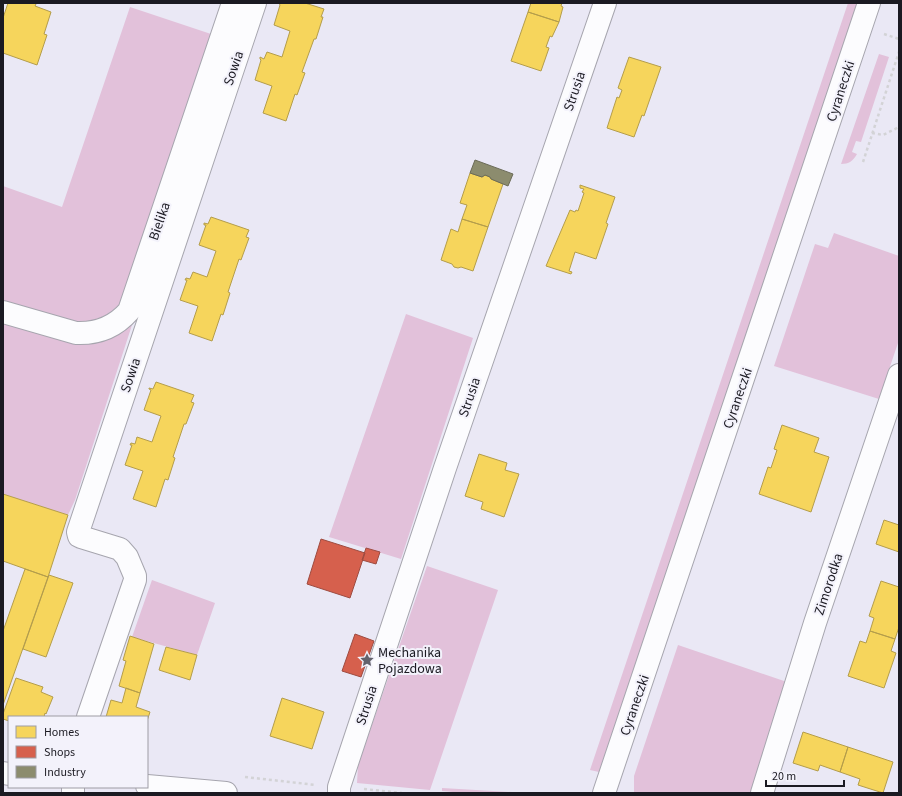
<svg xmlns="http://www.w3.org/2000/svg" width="902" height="796" font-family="'Source Sans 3',sans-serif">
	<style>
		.green { fill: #e2c1da }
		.homes { fill: #f6d55c; stroke: #b49d4b }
		.shops { fill: #d6604d; stroke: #9e4b40 }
		.industry { fill: #8c8c6e; stroke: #6a6a57 }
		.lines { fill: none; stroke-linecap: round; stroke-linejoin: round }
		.minor-casing { stroke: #a6a5ae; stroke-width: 24 }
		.path { stroke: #d3d3d6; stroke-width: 2.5; stroke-dasharray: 3 3; stroke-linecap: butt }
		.minor { stroke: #fcfcfe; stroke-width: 22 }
		.labels { text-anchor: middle; stroke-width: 4; stroke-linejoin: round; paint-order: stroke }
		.street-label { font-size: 14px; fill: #1b1a22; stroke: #f3f2fb }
		.poi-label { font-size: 14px; fill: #1b1a22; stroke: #f3f2fb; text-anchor: start }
	</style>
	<rect width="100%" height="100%" fill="#eae8f5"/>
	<!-- green -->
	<path class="green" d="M848 3H861L599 772 590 770Z
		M130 7 214 35 120 304C115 308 109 314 103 317 75 330 31 314 3 305V186L62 207Z
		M879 54 889 57 861 142 856 141 852 152 857 154C853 161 849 164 841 164Z
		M834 233 899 256V340L879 399 774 366 815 244 828 248Z
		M406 314 473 338 401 559 329 537Z
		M3 319 105 340 132 325 75 500 68 515 3 494Z
		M427 566 498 590 430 790 357 783 358 765Z
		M152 580 215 603 197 655 132 637Z
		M678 645 787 682 752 793H634V776Z
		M442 788 529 793H464L442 791Z"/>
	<!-- homes -->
	<path class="homes" d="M8 3H33L36 4 35 6 51 12 44 34 47 35 37 65 3 53V18Z
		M279 3H305L324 9 321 17H323L316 39H314L302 72 305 73 297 95 295 94 286 121 263 113 272 86 255 80 261 60 260 59V57L264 59 267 52 282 57 290 31 274 25 280 5Z
		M531 3H562L561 6 563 7 559 22 528 12Z
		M528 12 559 22 552 37 550 36 546 47 549 48 541 71 511 61Z
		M629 57 661 67 644 116 642 115 634 137 607 128 617 97 619 98 622 90 618 88Z
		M470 173 482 177 485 175 490 177 491 179 503 184 488 227 462 219 467 205 460 203Z
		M580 185 615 197 606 223 608 224 596 259 575 252 569 271 572 272 571 274 546 266 570 210 575 212 576 210 578 211 584 193 582 192 584 189 580 188Z
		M211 217 249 230 246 237 249 238 241 260 239 259 228 292 230 293 223 315 221 314 212 341 189 333 198 306 180 300 187 280H185L186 278 190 279 193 272 207 277 216 251 199 245 206 225H204V223L208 224Z
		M462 219 488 227 473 271 461 267 458 268 454 267 452 264 441 260 451 229 458 232Z
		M156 382 194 395 191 402 194 403 186 424H184L173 457 175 458 168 480 165 479 156 507 133 499 143 471 125 465 132 445H130L131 443 135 444 137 437 152 442 161 416 144 410 151 390 149 389V388L153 389Z
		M782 425 819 438 814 452 829 457 811 512 759 494 768 467 771 468 777 450 774 449Z
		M479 454 507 463 505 470 519 474 504 517 481 509 483 502 465 496Z
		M3 494 68 515 48 577 3 561Z
		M884 520 899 525V552L876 544Z
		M25 569 48 577 3 705V631Z
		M49 575 73 583 46 657 23 649Z
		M881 581 899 587V627L895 639 870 631 874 618 869 616Z
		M870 631 895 639 891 651 896 653 884 688 848 676 860 641 866 643Z
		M130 636 154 644 140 693 119 686 126 661 123 660Z
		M166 647 197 655 190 680 159 670Z
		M16 678 43 687 41 692 53 697 46 714 45 713 44 717H9V721L3 719V714Z
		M126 688 140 693 136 707 150 712 147 721V717H106L111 700 122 703Z
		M282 698 324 712 312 749 270 736Z
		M803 732 848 747 840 772 820 765 818 771 793 763Z
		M848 747 893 762 883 793 858 785 860 779 840 772Z"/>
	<!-- shops -->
	<path class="shops" d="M321 539 365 553 350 598 307 584Z
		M366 548 380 552 376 564 362 560Z
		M355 634 374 641 361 677 342 671Z"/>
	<!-- industry -->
	<path class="industry" d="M475 160 513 174 508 186 491 179 490 177 485 175 482 177 470 173Z"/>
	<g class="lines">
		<defs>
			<path id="minor" d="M3 312 76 333C97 334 115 327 129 311L233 3
				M88 717 135 580V576L127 557 120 549 81 537 79 536 78 532 255 3
				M3 773 9 774
				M147 786 226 793
				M73 793V787
				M339 793V787L445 468 605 3
				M604 793 869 3
				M762 793 815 623 899 375"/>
		</defs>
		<!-- minor casing -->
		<use href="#minor" class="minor-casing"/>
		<!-- path -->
		<path class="path" d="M884 34 899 39
			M872 133 883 135 899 127
			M863 162 899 52
			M245 777 316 785
			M364 789 402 793"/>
		<!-- minor -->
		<use href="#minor" class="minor"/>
	</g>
	<!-- icons -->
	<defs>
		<symbol id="sight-bare" viewBox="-9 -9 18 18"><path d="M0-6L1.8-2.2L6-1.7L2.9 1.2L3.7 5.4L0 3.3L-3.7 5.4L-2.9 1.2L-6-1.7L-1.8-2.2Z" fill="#63626c" stroke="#f3f2fb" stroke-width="2.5" paint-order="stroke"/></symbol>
	</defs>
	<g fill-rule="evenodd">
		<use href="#sight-bare" x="357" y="650" width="20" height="20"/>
	</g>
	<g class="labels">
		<!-- street labels -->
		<g class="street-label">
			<text transform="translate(233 68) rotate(-71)" y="5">Sowia</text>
			<text transform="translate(574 91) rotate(-71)" y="5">Strusia</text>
			<text transform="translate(840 91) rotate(-72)" y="5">Cyraneczki</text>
			<text transform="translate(159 221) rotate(-71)" y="5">Bielika</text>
			<text transform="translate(130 375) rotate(-71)" y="5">Sowia</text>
			<text transform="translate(469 397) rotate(-71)" y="5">Strusia</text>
			<text transform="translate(737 398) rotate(-71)" y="5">Cyraneczki</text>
			<text transform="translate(828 584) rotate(-72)" y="5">Zimorodka</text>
			<text transform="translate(366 705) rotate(-72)" y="5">Strusia</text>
			<text transform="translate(634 705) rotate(-71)" y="5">Cyraneczki</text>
		</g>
		<!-- poi labels -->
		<g class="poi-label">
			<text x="378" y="657">Mechanika<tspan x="378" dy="16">Pojazdowa</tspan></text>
		</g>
	</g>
	<!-- border -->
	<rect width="902" height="796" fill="none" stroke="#1b1a22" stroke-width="8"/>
	<!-- legend -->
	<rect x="8" y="716" width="140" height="72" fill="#f3f2fb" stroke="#9d9ca4"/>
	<rect x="16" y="726" width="20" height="12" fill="#f6d55c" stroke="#9d9ca4"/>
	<text x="44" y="736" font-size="12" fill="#1b1a22">Homes</text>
	<rect x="16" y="746" width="20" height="12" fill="#d6604d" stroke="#9d9ca4"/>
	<text x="44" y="756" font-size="12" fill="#1b1a22">Shops</text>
	<rect x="16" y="766" width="20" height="12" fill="#8c8c6e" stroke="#9d9ca4"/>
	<text x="44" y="776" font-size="12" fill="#1b1a22">Industry</text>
	<!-- scale -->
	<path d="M766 780v6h78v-6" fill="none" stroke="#1b1a22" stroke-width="2"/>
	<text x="772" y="780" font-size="12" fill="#1b1a22" stroke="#f3f2fb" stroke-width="3" paint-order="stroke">20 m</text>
</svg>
